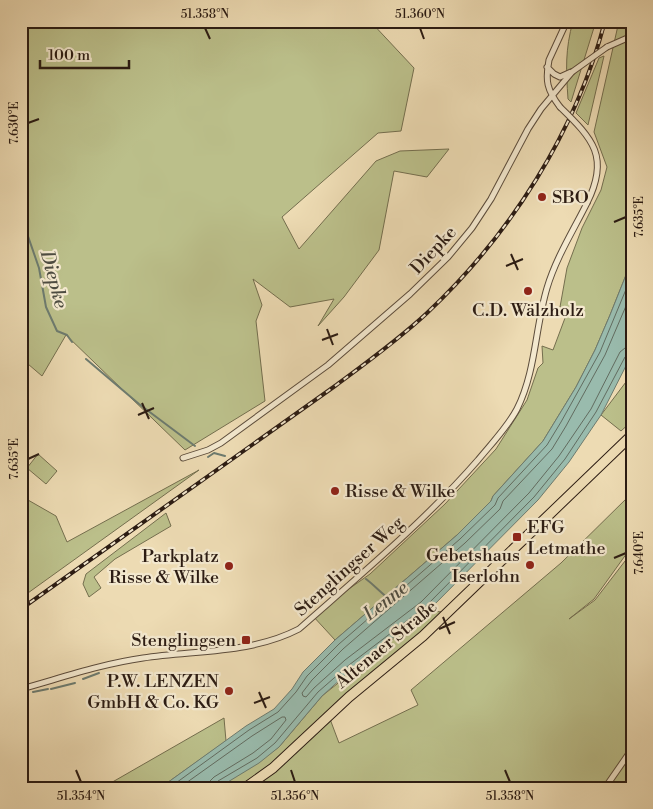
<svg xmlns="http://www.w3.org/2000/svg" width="653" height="809" font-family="'Libre Bodoni',serif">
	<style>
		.green { fill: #bbbf8a; stroke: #746e4e }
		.water { fill: #99bbad; stroke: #6d7b6f }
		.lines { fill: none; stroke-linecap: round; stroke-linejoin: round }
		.shore { stroke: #626c60; stroke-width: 1 }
		.stream { stroke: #6d7b6f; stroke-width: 2 }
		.street-casing { stroke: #5c4c3b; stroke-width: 7 }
		.primary-casing { stroke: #2c1c13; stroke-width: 11 }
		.street { stroke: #f3e8ce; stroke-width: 5 }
		.primary { stroke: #eddbb3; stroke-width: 9 }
		.rail-casing { stroke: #2c1c13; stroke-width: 4 }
		.rail { stroke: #f3e8ce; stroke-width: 2; stroke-dasharray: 5.5; stroke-linecap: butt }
		.street-bridge-casing { stroke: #5c4c3b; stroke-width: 7; stroke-linecap: butt }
		.street-bridge { stroke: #f3e8ce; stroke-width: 5 }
		.ticks { fill: none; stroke: #2c1c13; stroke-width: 2 }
		.poi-dot { fill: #8f2418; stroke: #f3e8ce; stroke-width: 2 }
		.labels { text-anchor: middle; stroke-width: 4.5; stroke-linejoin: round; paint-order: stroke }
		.poi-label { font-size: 18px; fill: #2c1c13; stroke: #f3e8ce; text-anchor: end }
		.street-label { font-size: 18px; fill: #2c1c13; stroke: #f3e8ce }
		.water-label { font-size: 19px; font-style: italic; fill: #4d4c41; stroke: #f3e8ce }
		.neatline { fill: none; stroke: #2c1c13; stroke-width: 2 }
		.ticks-label { font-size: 12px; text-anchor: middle; fill: #2c1c13 }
	</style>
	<rect width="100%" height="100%" fill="#eddbb3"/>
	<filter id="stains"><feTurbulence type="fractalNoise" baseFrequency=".004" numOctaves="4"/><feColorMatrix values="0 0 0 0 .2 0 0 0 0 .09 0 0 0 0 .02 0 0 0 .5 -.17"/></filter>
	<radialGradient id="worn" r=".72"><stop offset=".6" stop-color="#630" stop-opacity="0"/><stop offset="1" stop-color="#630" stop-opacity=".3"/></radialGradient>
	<!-- green -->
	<path class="green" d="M21 21H370L414 68 401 131 378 133 282 217 299 249 376 161 400 151 449 149 427 177 394 171 379 250 344 297 318 326 334 299 290 307 253 279 262 305 256 321 265 401 185 450 66 335 42 376 21 358Z
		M573 21H596L571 102 568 99C566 70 565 50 573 21Z
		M619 21H632V260L610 315 595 350 576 387 543 441 493 496 491 501 457 535 335 640 312 615 370 574 445 504 496 449 527 400 538 368 543 363 542 346 553 350 568 310 560 307 567 268 582 228 601 190 607 167 594 132Z
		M604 56 588 125 576 113 599 58Z
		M632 374V421L621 431 601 415Z
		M38 454 57 471 46 484 27 468Z
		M199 470 46 580 21 598V496L56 516 67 542Z
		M629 496C634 502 632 509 627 515L632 520V546L594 599 569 619 595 600 632 552V788H218L279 747 322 696 428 611 444 612 416 638 327 711 339 743 418 705 411 690 561 563Z
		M166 513 171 526 115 559 94 577 101 588 89 597 83 584 86 574Z
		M224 718 226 741 160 788H102Z"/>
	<!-- water -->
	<path class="water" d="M632 260V354L601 415 569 462 538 500 428 611 352 669 322 696 279 747 259 763 218 788H160L246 726 274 709 292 689 303 672 335 640 457 535 491 501 493 496 543 441 576 387 595 350 610 315Z"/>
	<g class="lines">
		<!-- shore -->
		<path class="shore" d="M632 292 605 355 566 426 552 449 503 501 500 509 465 543 343 649 312 680 302 693 303 696 306 697 314 688 345 660 421 602 529 493 559 456 591 409 620 352 625 348 632 347
			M169 788 249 730 278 712 296 692 307 676 339 644 460 539 495 505 498 498 547 445 561 422 600 352 632 275
			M179 788 252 736 282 717H285L286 720 271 739 253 753 214 777 210 781 209 788
			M215 788 218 781 257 758 275 743 318 692 349 665 425 607 534 497 565 459 596 412 625 357 632 354"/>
		<!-- stream -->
		<path class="stream" d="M21 216 39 268 46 307 57 331 67 335 72 342
			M86 359 139 404 195 446
			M208 457 214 453 225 456
			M366 579C374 585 380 592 388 598
			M83 679 99 673
			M51 689 75 683
			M33 692 48 689"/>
		<defs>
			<path id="street" d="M607 47 632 36
				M547 67 554 74 560 77 571 72
				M560 107C547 90 545 81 549 60L567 21
				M183 458 208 450 221 443 328 365 410 294 448 257 472 228 491 199 528 129 541 109 572 72
				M21 689C61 678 101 664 143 658 195 650 251 654 299 629 360 575 424 522 478 460 491 444 507 428 517 409 536 371 535 328 547 288 556 258 573 231 587 203
				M605 788 632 749"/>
			<path id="primary" d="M245 788 273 768 349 697 423 636 632 435"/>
		</defs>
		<!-- street casing -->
		<use href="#street" class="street-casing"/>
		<!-- primary casing -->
		<use href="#primary" class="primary-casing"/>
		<!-- street -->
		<use href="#street" class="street"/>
		<!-- primary -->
		<use href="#primary" class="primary"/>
		<defs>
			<path id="rail" d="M21 609 335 386C366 363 398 340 427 313 510 235 576 132 605 21"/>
		</defs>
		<!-- rail casing -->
		<use href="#rail" class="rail-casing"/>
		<!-- rail -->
		<use href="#rail" class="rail"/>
		<defs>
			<path id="street-bridge" d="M572 72 607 47
				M560 107C593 139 610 157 587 203"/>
		</defs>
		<!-- street-bridge casing -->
		<use href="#street-bridge" class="street-bridge-casing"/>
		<!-- street-bridge -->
		<use href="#street-bridge" class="street-bridge"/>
	</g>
	<!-- ticks -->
	<path class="ticks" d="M205 28 210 39M420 28 424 39M28 123 39 119M614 222 626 217M511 254 518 270M506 266 523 259M327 329 333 345M322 340 338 334M142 403 149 419M138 415 154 408M28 459 39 454M614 558 626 553M443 617 450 634M439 629 455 622M259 692 266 708M254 703 270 697M76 770 81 782M291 770 295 782M505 770 510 782"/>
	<!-- markers -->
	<g class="poi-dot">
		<circle cx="542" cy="197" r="5"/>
		<circle cx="528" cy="291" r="5"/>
		<circle cx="335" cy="491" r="5"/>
		<rect x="512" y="532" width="10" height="10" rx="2.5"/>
		<circle cx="530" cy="565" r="5"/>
		<circle cx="229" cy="566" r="5"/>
		<rect x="241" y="635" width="10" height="10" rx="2.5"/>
		<circle cx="229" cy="691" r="5"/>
	</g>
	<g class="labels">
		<!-- poi labels -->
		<g class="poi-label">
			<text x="552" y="203" text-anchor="start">SBO</text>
			<text x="528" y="316" text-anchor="middle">C.D. Wälzholz</text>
			<text x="345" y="497" text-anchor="start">Risse &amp; Wilke</text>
			<text x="527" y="533" text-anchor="start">EFG<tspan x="527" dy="21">Letmathe</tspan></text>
			<text x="520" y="561">Gebetshaus<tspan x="520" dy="21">Iserlohn</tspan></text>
			<text x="219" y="562">Parkplatz<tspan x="219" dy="21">Risse &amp; Wilke</tspan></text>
			<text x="236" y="646">Stenglingsen</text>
			<text x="219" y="687">P.W. LENZEN<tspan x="219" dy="21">GmbH &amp; Co. KG</tspan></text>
		</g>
		<!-- street labels -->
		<g class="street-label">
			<text transform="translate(433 250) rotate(-47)" y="6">Diepke</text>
			<text transform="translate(349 566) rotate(-42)" y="6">Stenglingser Weg</text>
			<text transform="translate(386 644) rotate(-40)" y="6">Altenaer Straße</text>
		</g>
		<!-- water labels -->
		<g class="water-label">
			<text transform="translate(55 279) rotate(75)" y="7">Diepke</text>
			<text transform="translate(385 600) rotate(-38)" y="7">Lenne</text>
		</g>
	</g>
	<!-- margin -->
	<rect width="653" height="809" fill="none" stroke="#eddbb3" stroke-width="55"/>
	<!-- scale -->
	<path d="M40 60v8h89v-8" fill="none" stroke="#2c1c13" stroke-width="2.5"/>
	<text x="48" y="60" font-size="15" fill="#2c1c13" stroke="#f3e8ce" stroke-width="4" paint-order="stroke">100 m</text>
	<rect x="28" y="28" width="598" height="754" class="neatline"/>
	<g class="ticks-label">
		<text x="205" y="18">51.358°N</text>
		<text x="420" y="18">51.360°N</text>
		<text transform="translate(14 123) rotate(-90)" y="4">7.630°E</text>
		<text transform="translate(639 217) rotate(-90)" y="4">7.635°E</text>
		<text transform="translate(14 459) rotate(-90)" y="4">7.635°E</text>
		<text transform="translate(639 553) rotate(-90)" y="4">7.640°E</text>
		<text x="81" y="800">51.354°N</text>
		<text x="295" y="800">51.356°N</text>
		<text x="510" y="800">51.358°N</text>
	</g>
	<rect width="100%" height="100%" filter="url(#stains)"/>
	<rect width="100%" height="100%" fill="url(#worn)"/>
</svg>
